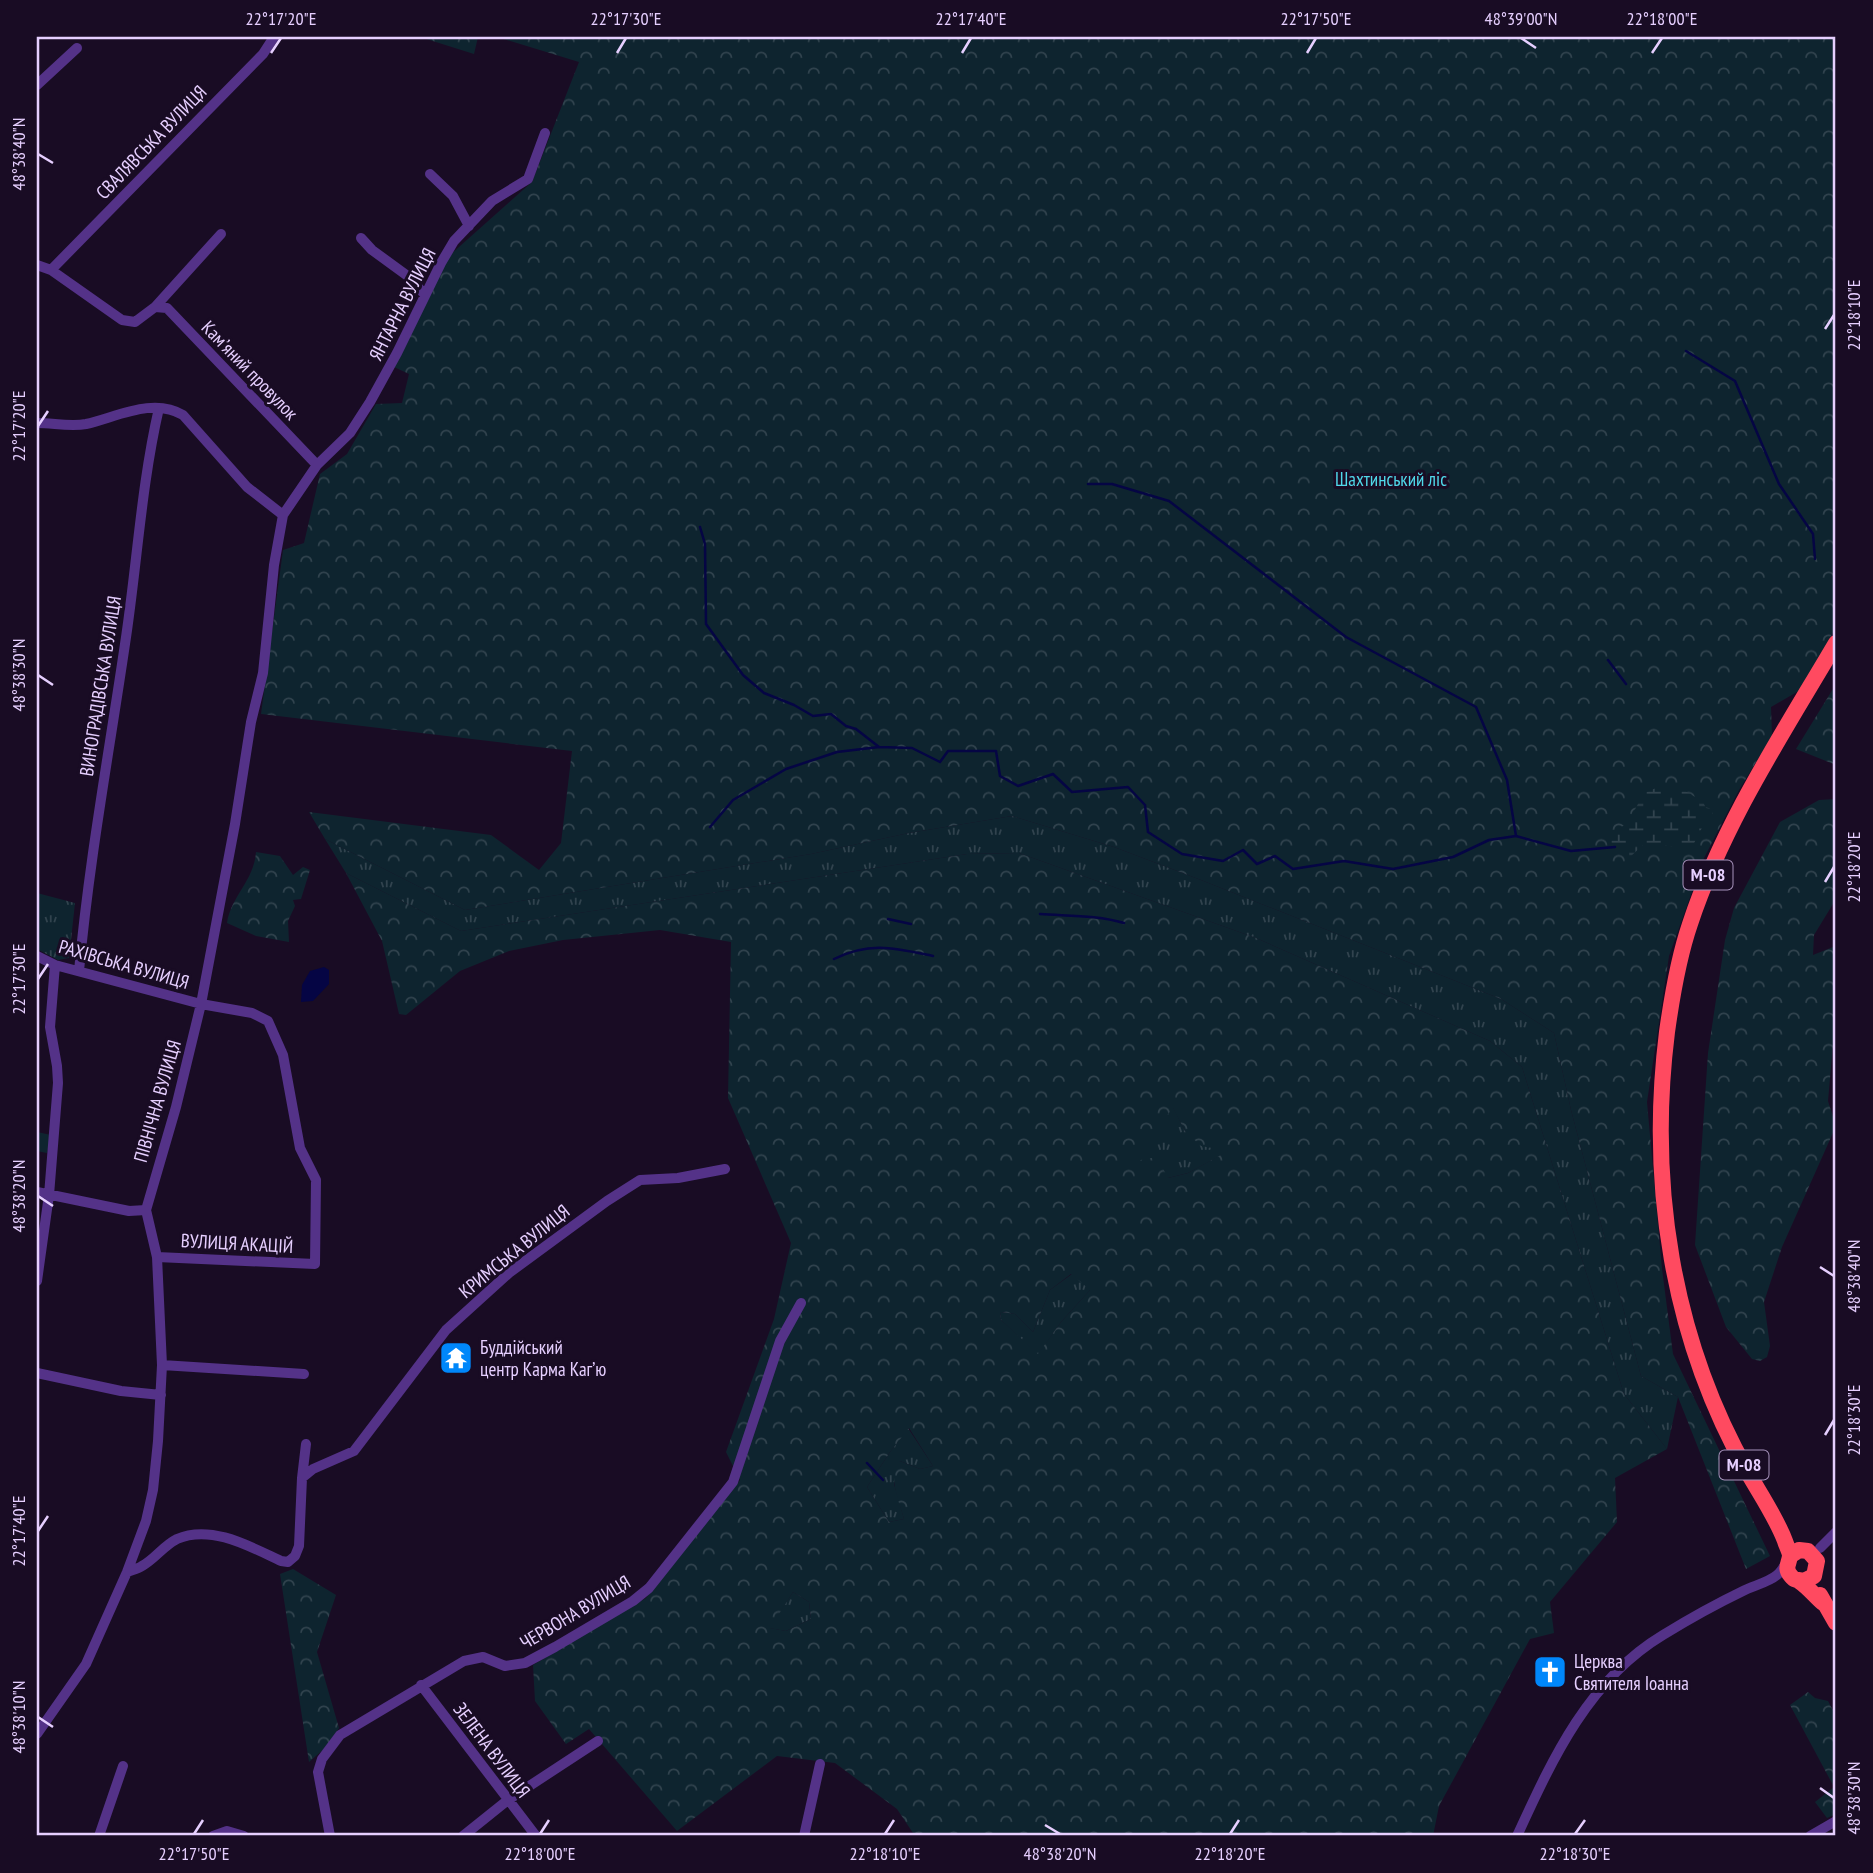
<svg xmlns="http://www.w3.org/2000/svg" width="1873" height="1873" font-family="'PT Sans Narrow',sans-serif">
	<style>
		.grass { fill: url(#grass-tufts) }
		.forest { fill: url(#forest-crowns); fill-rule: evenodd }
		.wetland { fill: url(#wetland-marsh) }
		.water { fill: #050544 }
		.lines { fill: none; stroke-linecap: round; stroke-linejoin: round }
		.stream { stroke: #050544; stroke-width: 2.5 }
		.minor { stroke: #543288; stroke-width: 10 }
		.highway { stroke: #ff4a60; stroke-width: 16 }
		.ticks { fill: none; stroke: #e6cfff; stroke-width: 2.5 }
		.labels { text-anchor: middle; stroke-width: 6; stroke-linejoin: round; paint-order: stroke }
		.shield { fill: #190c24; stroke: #a894bd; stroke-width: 2 }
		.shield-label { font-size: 18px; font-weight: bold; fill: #e6cfff }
		.street-label { font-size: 19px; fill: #e6cfff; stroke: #190c24 }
		.park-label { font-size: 19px; fill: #50d9ea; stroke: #190c24 }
		.poi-label { font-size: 19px; fill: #e6cfff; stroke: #190c24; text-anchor: start }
		.neatline { fill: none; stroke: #e6cfff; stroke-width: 2.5 }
		.ticks-label { font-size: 18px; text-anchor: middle; fill: #e6cfff }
	</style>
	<defs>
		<pattern id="grass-tufts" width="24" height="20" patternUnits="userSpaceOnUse" patternTransform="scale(1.75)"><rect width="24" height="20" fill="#0e242f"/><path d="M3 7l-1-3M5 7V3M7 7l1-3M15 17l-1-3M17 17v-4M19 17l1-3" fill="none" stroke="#31434e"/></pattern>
		<pattern id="forest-crowns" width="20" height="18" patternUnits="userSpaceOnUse" patternTransform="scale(1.75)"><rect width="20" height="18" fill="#0e242f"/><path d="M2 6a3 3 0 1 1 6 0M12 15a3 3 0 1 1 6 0" fill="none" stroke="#31434e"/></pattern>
		<pattern id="wetland-marsh" width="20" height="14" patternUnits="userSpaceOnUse" patternTransform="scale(1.75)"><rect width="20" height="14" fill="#0e242f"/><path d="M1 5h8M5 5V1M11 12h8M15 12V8" fill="none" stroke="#31434e"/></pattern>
	</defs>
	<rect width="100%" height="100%" fill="#190c24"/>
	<!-- grass -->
	<path class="grass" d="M1012 816 1114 847 1201 880 1501 999 1554 1033 1571 1110 1641 1376 1678 1397 1667 1449 1624 1394 1522 1067 1490 1041 1256 938 1019 853 967 854 461 931 346 873 325 839 465 910 811 854 909 833Z
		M37 893 75 903 69 958 58 960 37 949Z
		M1173 1107 1185 1131 1229 1151 1188 1173 1168 1178 1129 1162Z
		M37 1132 51 1135 47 1153 37 1151Z
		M1072 1274 1091 1289 1061 1322 1038 1355 1000 1319 1001 1312 1015 1314 1033 1332 1050 1290Z
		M908 1428 933 1466 920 1469 900 1461 894 1484 904 1519 889 1522 867 1487 890 1452Z
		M793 1592 809 1602 811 1619 786 1631 769 1628Z"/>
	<!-- forest -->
	<path class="forest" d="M420 37H478L474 54Z
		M497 37H1836V627L1802 689 1771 707 1772 736 1739 790 1704 858 1669 956 1647 1102 1662 1269 1673 1354 1770 1556 1746 1569 1678 1397 1641 1376 1571 1110 1554 1033 1501 999 1201 880 1114 847 1012 816 909 833 811 854 465 910 325 839 309 812 491 835 539 870 561 843 572 751 261 714 283 550 304 543 320 474 347 454 376 404 402 403 409 374 394 367 450 255 532 182 579 62Z
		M1836 684V765L1796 749Z
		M1836 799V899L1814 935 1813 955 1833 947 1836 942V1030L1833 1044 1828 1101 1836 1126 1782 1247 1764 1302 1770 1346 1767 1357 1760 1361 1752 1359 1726 1327 1695 1245 1708 1053 1725 940 1734 908 1780 822 1819 800Z
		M256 852 280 856 293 875 303 867 310 870 301 899 293 900 295 906 288 921 289 942 256 936 227 923C231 896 254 881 256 852Z
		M1019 853 1256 938 1490 1041 1522 1067 1624 1394 1667 1449 1615 1478 1617 1522 1550 1602 1554 1633 1530 1639 1439 1806 1433 1836H915L897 1809 835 1763 777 1756 677 1831 589 1729 566 1744 535 1701 533 1665 646 1598 740 1480 726 1452 774 1319 791 1243 728 1098 731 942 660 930 563 940 509 951 460 971 406 1015 399 1014 382 941 346 873 461 931 967 854ZM1173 1108 1185 1131 1201 1146 1228 1151 1188 1173 1168 1178 1157 1157 1130 1162ZM1071 1274 1090 1290 1061 1322 1038 1354 1000 1319 1001 1312 1015 1314 1033 1332 1050 1290ZM909 1428 933 1466 920 1469 900 1461C887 1477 899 1500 904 1519L889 1522 867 1487 890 1452ZM793 1592 809 1602 811 1619 786 1631 770 1628Z
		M293 1569 336 1595 317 1652 339 1728 324 1749 309 1762 280 1574Z
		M1808 1692 1815 1698 1828 1701 1836 1716V1814L1827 1818 1815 1802 1834 1787 1790 1705Z"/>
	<!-- wetland -->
	<path class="wetland" d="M1671 782 1703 802 1706 808 1712 809V816L1705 822 1691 849 1645 843 1630 857 1607 850 1611 832 1627 824 1644 793Z"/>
	<!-- water -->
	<path class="water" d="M324 967 329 970V984L313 1001 301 1002 302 985 310 971Z"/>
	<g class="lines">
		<!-- stream -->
		<path class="stream" d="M1686 351 1735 381 1779 484 1813 534 1815 559
			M1088 484H1112L1169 501 1346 637 1476 707 1507 780 1516 836
			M700 527 705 544 706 624 743 675 764 693 794 705 813 716 831 714 846 726 856 729 879 747 912 748 940 762 948 751H996L1000 776 1018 786 1053 774 1072 792 1128 787 1145 805 1148 832 1182 854 1223 861 1243 850 1257 864 1275 856 1293 869 1344 861 1393 869 1453 857 1489 840 1516 836 1571 851 1615 847
			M1608 660 1626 684
			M710 827 733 800 786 769 837 752 879 747
			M1040 914C1068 916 1098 915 1124 923
			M888 919 911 924
			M834 959C870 941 895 948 933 956
			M867 1463 883 1480"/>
		<!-- minor -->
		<path class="minor" d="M37 85 77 48
			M430 174 453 196 469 226
			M361 238 372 250 409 277 425 295
			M37 265 51 270 122 320 135 322 155 307 221 234
			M51 270 263 54 274 37
			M155 307 167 308 317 465
			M37 423C53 423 71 427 86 424 117 417 153 397 183 415L247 487 283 515
			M37 956 55 965 201 1004 252 1013 268 1021 283 1055 300 1148 316 1180 315 1264 157 1257
			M79 971C89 861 109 753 125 644 137 566 141 486 159 408
			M37 1192 129 1211 146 1210
			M37 1281 49 1195 58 1083 57 1066 50 1027 55 965
			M162 1365 304 1374
			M37 1373 121 1391 161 1395
			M302 1478 313 1469 354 1451 446 1330 509 1273 607 1201 640 1180 678 1178 725 1169
			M1820 1548 1836 1532
			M127 1572C132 1570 138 1569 142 1566 155 1559 163 1546 177 1539 211 1524 251 1547 281 1561L288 1562 295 1556 299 1546 302 1478 306 1444
			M421 1685 536 1836
			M37 1734 86 1664 127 1572 146 1521 153 1490 158 1441 162 1365 157 1257 146 1210 176 1107 201 1004 235 824 251 722 263 673 274 565 283 515 317 465 350 433 370 402 397 353 441 263 454 241 492 201 528 179 545 133
			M99 1836 123 1766
			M213 1836 227 1831 244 1836
			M330 1836 318 1772 322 1759 340 1735 464 1661 483 1657 505 1666 525 1663 555 1647 633 1601 649 1588 733 1482 780 1341 801 1303
			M463 1836 508 1800 598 1741
			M804 1836 820 1764
			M1517 1836C1552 1760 1588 1680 1663 1635 1689 1619 1716 1604 1743 1591 1753 1586 1769 1582 1777 1575 1781 1572 1784 1566 1787 1562
			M1810 1836 1836 1821"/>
		<!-- highway -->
		<path class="highway" d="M1790 1556 1799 1550 1808 1551 1817 1561 1814 1576 1804 1581 1798 1580
			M1820 1595 1836 1623
			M1823 1603C1815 1596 1808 1587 1799 1581 1794 1578 1795 1581 1791 1576 1784 1568 1789 1564 1790 1556 1790 1552 1786 1545 1785 1541 1776 1517 1760 1494 1747 1471 1672 1338 1648 1184 1667 1032 1672 996 1678 959 1690 924 1723 824 1783 733 1836 643"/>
	</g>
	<!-- ticks -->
	<path class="ticks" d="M1521 38 1536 48M271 53 281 38M617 53 626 38M962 53 971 38M1307 53 1316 38M1652 53 1662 38M38 154 53 163M1825 329 1834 315M38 426 48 411M38 675 53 685M1825 882 1834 867M38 979 48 964M38 1196 53 1206M1820 1267 1834 1276M1825 1435 1834 1420M38 1531 48 1516M38 1717 53 1727M1820 1788 1834 1798M1045 1825 1060 1834M194 1834 203 1820M540 1834 549 1820M885 1834 894 1820M1230 1834 1239 1820M1575 1834 1585 1820"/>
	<!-- icons -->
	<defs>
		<symbol id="temple-square" viewBox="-11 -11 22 22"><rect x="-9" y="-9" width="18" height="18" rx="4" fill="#0087fa" stroke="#190c24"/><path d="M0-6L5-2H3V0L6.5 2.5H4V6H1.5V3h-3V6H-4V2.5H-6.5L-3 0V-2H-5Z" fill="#fff"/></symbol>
		<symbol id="church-square" viewBox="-11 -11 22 22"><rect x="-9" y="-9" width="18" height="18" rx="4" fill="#0087fa" stroke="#190c24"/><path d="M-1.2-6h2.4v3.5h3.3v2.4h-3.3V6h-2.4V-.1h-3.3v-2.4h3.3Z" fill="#fff"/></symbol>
	</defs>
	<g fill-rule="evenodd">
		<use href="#temple-square" x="437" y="1339" width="38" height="38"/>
		<use href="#church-square" x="1531" y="1653" width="38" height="38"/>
	</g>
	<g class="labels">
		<!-- shield labels -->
		<g class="shield">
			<rect x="1683.5" y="860.5" width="49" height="29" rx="5"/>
			<rect x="1719.5" y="1450.5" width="49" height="29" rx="5"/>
		</g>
		<g class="shield-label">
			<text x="1708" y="881">М-08</text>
			<text x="1744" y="1471">М-08</text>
		</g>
		<!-- street labels -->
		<g class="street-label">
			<text transform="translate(151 142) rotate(-46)" y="7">СВАЛЯВСЬКА ВУЛИЦЯ</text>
			<text transform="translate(402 304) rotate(-63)" y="7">ЯНТАРНА ВУЛИЦЯ</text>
			<text transform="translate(250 370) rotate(46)" y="7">Камʼяний провулок</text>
			<text transform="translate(100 686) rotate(-81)" y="7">ВИНОГРАДІВСЬКА ВУЛИЦЯ</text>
			<text transform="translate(124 964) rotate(16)" y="7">РАХІВСЬКА ВУЛИЦЯ</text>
			<text transform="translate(157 1101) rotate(-74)" y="7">ПІВНІЧНА ВУЛИЦЯ</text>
			<text transform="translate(237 1243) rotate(3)" y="7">ВУЛИЦЯ АКАЦІЙ</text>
			<text transform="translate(514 1251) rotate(-39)" y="7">КРИМСЬКА ВУЛИЦЯ</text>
			<text transform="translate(575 1612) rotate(-31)" y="7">ЧЕРВОНА ВУЛИЦЯ</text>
			<text transform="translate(492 1750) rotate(53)" y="7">ЗЕЛЕНА ВУЛИЦЯ</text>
		</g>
		<!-- park labels -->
		<g class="park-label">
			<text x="1391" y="486">Шахтинський ліс</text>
		</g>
		<!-- poi labels -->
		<g class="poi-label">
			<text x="480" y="1354">Буддійський<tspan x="480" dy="22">центр Карма Кагʼю</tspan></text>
			<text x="1574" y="1668">Церква<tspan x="1574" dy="22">Святителя Іоанна</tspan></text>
		</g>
	</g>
	<!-- border -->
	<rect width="1873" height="1873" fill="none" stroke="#190c24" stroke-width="77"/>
	<rect x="38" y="38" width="1796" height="1796" class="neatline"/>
	<g class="ticks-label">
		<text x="281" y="25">22°17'20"E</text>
		<text x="626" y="25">22°17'30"E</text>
		<text x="971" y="25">22°17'40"E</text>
		<text x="1316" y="25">22°17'50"E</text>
		<text x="1521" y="25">48°39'00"N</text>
		<text x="1662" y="25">22°18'00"E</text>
		<text transform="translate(19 154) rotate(-90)" y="6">48°38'40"N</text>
		<text transform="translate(1854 315) rotate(-90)" y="6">22°18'10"E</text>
		<text transform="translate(19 426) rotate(-90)" y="6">22°17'20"E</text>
		<text transform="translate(19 675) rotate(-90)" y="6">48°38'30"N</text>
		<text transform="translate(1854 867) rotate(-90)" y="6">22°18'20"E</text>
		<text transform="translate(19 979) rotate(-90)" y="6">22°17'30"E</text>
		<text transform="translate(19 1196) rotate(-90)" y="6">48°38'20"N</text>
		<text transform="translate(1854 1276) rotate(-90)" y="6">48°38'40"N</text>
		<text transform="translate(1854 1420) rotate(-90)" y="6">22°18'30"E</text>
		<text transform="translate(19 1531) rotate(-90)" y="6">22°17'40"E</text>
		<text transform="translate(19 1717) rotate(-90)" y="6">48°38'10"N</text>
		<text transform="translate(1854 1798) rotate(-90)" y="6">48°38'30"N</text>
		<text x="194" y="1860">22°17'50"E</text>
		<text x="540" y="1860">22°18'00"E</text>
		<text x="885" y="1860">22°18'10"E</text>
		<text x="1060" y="1860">48°38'20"N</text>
		<text x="1230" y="1860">22°18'20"E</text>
		<text x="1575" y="1860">22°18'30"E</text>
	</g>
</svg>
